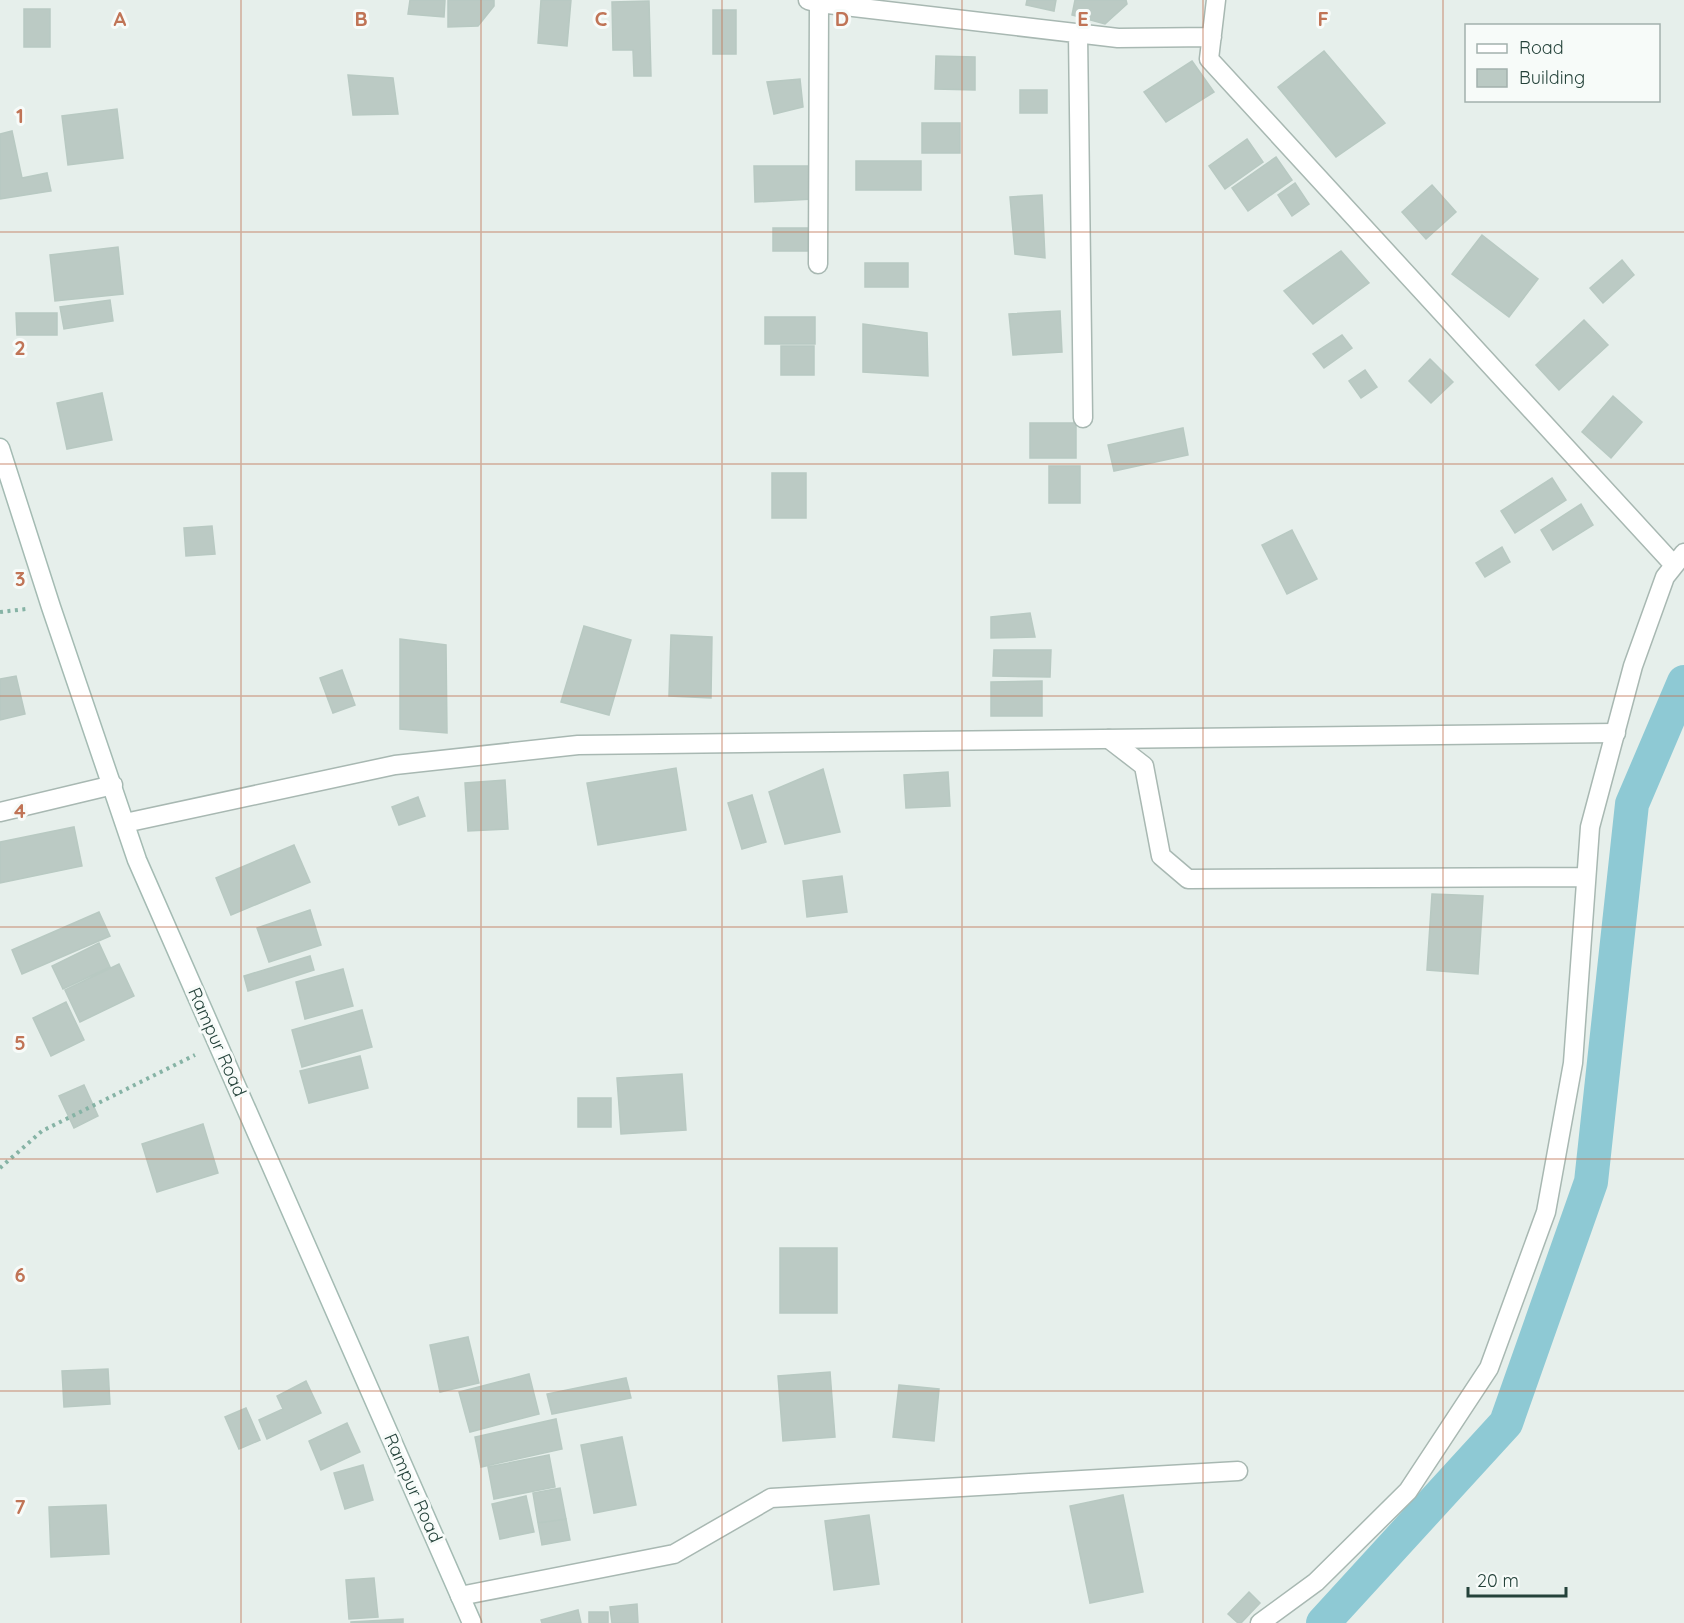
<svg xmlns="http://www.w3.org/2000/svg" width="1684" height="1623" font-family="Quicksand,sans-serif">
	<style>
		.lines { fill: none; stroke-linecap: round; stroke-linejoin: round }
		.canal { stroke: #8ec9d4; stroke-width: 34 }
		.building { fill: #bbcac4; stroke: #b8c9c2; stroke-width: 1.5 }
		.lane-casing { stroke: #a8b8b2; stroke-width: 21 }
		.street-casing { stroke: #a8b8b2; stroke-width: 21 }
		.secondary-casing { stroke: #a4bbb3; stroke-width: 21 }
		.path { stroke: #86b3a5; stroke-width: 4; stroke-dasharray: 3 4.5; stroke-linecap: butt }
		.lane { stroke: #fff; stroke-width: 18 }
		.street { stroke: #fff; stroke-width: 18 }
		.secondary { stroke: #fff; stroke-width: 18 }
		.grid { fill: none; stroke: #c07456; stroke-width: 1.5; stroke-opacity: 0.55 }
		.labels { text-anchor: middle; stroke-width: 6; stroke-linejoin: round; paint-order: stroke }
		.street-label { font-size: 18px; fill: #24423a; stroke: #f7fbf9 }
		.grid-label { font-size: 20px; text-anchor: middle; font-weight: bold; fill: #c07456; stroke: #f7fbf9; stroke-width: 6; stroke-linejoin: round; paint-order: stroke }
	</style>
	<rect width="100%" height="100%" fill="#e6efeb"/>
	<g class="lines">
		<!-- canal -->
		<path class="canal" d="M1323 1623 1506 1423 1591 1182 1632 804 1684 682"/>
	</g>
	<!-- building -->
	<path class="building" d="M410 0H445L444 17 408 14Z
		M448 0H494V6L478 26 448 27Z
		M541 0H571L567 46 538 43Z
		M1027 0H1056L1054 11 1026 5Z
		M1075 0H1126L1127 4 1105 24 1072 15Z
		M649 1 651 76H634L633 50H613L612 2Z
		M24 9H50V47H24Z
		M713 10H736V54H713Z
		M1324 51 1385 123 1336 157 1278 87Z
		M936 56 975 57V90L935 89Z
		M1192 61 1214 92 1166 122 1144 92Z
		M348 75 393 78 398 114 353 115Z
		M800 79 803 107 774 114 767 82Z
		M1020 90H1047V113H1020Z
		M117 109 123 158 68 165 62 116Z
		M922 123H960V153H922Z
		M12 131 22 178 47 173 51 191 0 199V134Z
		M1247 139 1263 162 1225 189 1209 166Z
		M1276 157 1292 180 1248 211 1232 188Z
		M856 161H921V190H856Z
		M754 166H812L813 199 755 202Z
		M1295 183 1309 204 1292 216 1278 195Z
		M1432 185 1456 212 1426 239 1402 212Z
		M1042 195 1045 258 1015 254 1010 197Z
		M773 228H808V251H773Z
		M1482 235 1538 279 1509 317 1452 274Z
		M118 247 123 294 55 301 50 255Z
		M1341 251 1369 283 1313 324 1284 291Z
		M1622 260 1634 275 1603 303 1590 288Z
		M865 263H908V287H865Z
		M110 300 113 321 64 329 60 307Z
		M1060 311 1062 352 1013 355 1009 314Z
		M16 313H57V335H17Z
		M765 317H815V344H765Z
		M1584 320 1608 345 1559 390 1536 365Z
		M863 324 927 333 928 376 863 372Z
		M1342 335 1352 348 1324 368 1313 354Z
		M781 346H814V375H781Z
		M1430 359 1453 382 1431 403 1409 381Z
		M1365 370 1377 387 1361 398 1349 381Z
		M102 393 112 440 67 449 57 403Z
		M1613 396 1642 422 1611 458 1582 432Z
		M1030 423H1076V458H1030Z
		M1183 428 1188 455 1114 471 1108 445Z
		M1049 466H1080V503H1049Z
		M772 473H806V518H772Z
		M1552 478 1566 500 1515 533 1501 511Z
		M1581 504 1593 525 1553 550 1541 530Z
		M212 526 215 554 186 556 184 528Z
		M1292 530 1317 579 1287 594 1262 545Z
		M1502 547 1510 562 1485 577 1476 563Z
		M1030 613 1035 637 991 638V617Z
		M584 626 631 640 609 715 561 702Z
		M671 635 712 637 711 698 669 696Z
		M400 639 446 645 447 733 400 729Z
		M994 650H1051L1050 677 993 676Z
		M342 670 355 705 333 713 320 678Z
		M16 676 25 714 0 720V679Z
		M1042 681V716H991V682Z
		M676 768 686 830 598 845 587 783Z
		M823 769 840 832 785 844 769 792Z
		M948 772 950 806 906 808 904 775Z
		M505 780 508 829 468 831 465 783Z
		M752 795 766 842 742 849 728 803Z
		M418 797 425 816 399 825 392 807Z
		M74 827 82 866 0 883V842Z
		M294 845 310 882 231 915 216 878Z
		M842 876 847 912 807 917 803 881Z
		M1432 894 1483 896 1478 974 1427 970Z
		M310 910 321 945 269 962 257 928Z
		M99 912 110 936 22 974 12 950Z
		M99 943 110 967 63 989 52 966Z
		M310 956 314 970 248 991 244 976Z
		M119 964 134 996 80 1022 65 990Z
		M343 969 353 1006 305 1019 296 982Z
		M66 1002 84 1040 51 1056 33 1018Z
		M362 1010 372 1047 302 1067 292 1030Z
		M360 1056 368 1088 309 1103 300 1071Z
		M682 1074 686 1130 621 1134 617 1078Z
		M84 1085 98 1116 74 1128 59 1096Z
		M578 1098H611V1127H578Z
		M203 1124 218 1173 157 1192 142 1144Z
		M780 1248H837V1313H780Z
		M468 1337 479 1383 440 1392 430 1345Z
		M108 1369 110 1404 64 1407 62 1371Z
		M830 1372 835 1437 783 1441 778 1376Z
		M529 1374 539 1414 470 1432 459 1392Z
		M626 1378 631 1398 552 1414 547 1394Z
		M306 1381 321 1413 267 1439 259 1420 283 1409 277 1396Z
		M899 1385 939 1389 934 1441 893 1437Z
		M246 1408 260 1440 239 1449 225 1417Z
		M556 1419 562 1449 481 1467 475 1437Z
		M347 1423 360 1452 321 1470 309 1441Z
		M622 1437 636 1505 594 1513 581 1445Z
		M549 1455 555 1487 494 1499 488 1467Z
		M363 1465 373 1500 345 1509 334 1473Z
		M560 1488 566 1519 538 1523 533 1493Z
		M1123 1495 1143 1592 1090 1603 1070 1506Z
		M526 1496 534 1532 500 1539 492 1504Z
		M106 1505 109 1554 51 1557 49 1507Z
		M869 1515 879 1584 834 1590 825 1521Z
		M566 1519 570 1540 542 1545 538 1523Z
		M374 1578 378 1617 349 1619 346 1580Z
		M1249 1592 1260 1603 1241 1623H1238L1228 1614Z
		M637 1604 638 1623H612L610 1607Z
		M578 1610 581 1623H542L541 1620Z
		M589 1612H608V1623H589Z
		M403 1619V1623H351V1622Z"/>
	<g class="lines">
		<defs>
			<path id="lane" d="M125 823 395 765 578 745 1616 733
				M460 1596 674 1554 771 1498 1238 1471"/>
			<path id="street" d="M808 0 819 3 1118 38 1212 37
				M1216 0 1209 59 1674 565
				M1078 33 1083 418
				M818 264 819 3
				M1109 739 1144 766 1161 856 1188 879 1586 877
				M0 812 113 785
				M1260 1623 1316 1582 1408 1491 1489 1368 1546 1212 1573 1063 1590 827 1633 666 1665 577 1684 553"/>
			<path id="secondary" d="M0 448 51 607 137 860 472 1623"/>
		</defs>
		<!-- lane casing -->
		<use href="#lane" class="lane-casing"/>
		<!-- street casing -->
		<use href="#street" class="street-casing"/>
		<!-- secondary casing -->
		<use href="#secondary" class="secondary-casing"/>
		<!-- path -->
		<path class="path" d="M0 612 26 609
			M0 1168 42 1131 195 1055"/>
		<!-- lane -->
		<use href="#lane" class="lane"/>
		<!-- street -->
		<use href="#street" class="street"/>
		<!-- secondary -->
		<use href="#secondary" class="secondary"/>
	</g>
	<!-- grid -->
	<path class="grid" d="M241 0V1623M481 0V1623M722 0V1623M962 0V1623M1203 0V1623M1443 0V1623M0 232H1684M0 464H1684M0 696H1684M0 927H1684M0 1159H1684M0 1391H1684"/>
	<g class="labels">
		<!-- street labels -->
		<g class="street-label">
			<text transform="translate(217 1042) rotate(66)" y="6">Rampur Road</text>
			<text transform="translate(413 1488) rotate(66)" y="6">Rampur Road</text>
		</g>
	</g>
	<g class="grid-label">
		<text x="120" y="26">A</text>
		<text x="361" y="26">B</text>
		<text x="601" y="26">C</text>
		<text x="842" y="26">D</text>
		<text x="1083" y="26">E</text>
		<text x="1323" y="26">F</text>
		<text x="20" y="123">1</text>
		<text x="20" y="355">2</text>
		<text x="20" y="586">3</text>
		<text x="20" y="818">4</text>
		<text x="20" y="1050">5</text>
		<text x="20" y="1282">6</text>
		<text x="20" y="1514">7</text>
	</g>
	<!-- legend -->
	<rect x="1465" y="24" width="195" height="78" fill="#f7fbf9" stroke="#a3b1ad" stroke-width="1.5"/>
	<rect x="1477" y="44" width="30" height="9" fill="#ffffff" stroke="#a3b1ad" stroke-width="1.5"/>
	<text x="1519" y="54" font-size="18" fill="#24423a">Road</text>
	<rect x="1477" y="69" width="30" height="18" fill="#bbcac4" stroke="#a3b1ad" stroke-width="1.5"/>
	<text x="1519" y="84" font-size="18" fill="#24423a">Building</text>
	<!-- scale -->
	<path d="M1468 1587v9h98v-9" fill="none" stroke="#24423a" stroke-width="3"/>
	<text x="1477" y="1587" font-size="18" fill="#24423a" stroke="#f7fbf9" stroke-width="4.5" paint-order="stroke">20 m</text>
</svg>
